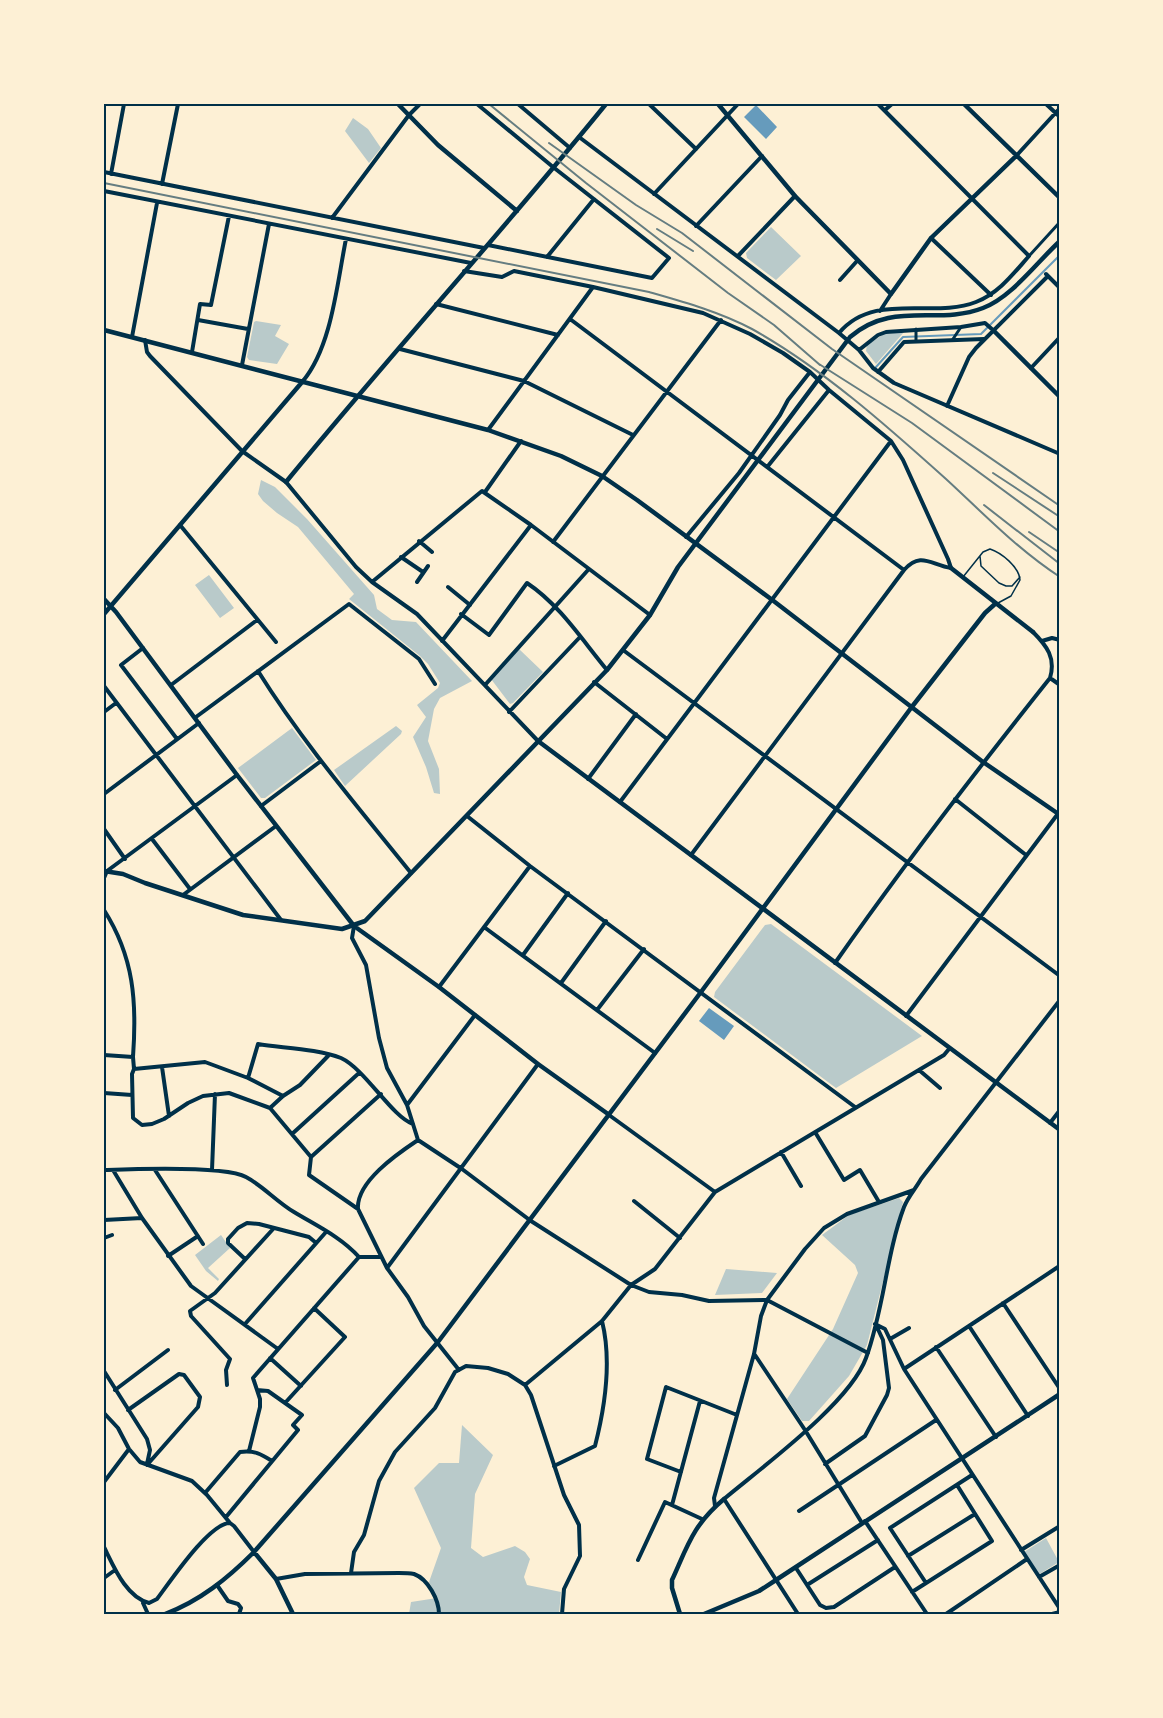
<svg xmlns="http://www.w3.org/2000/svg" width="1163" height="1718" font-family="Helvetica,sans-serif">
	<style>
		.green { fill: #b9caca }
		.water { fill: #669bbc }
		.lines { fill: none; stroke-linecap: round; stroke-linejoin: round }
		.stream { stroke: #669bbc; stroke-width: 2 }
		.service { stroke: #003049; stroke-width: 1.5 }
		.pedestrian { stroke: #003049; stroke-width: 3 }
		.minor { stroke: #003049; stroke-width: 4 }
		.tertiary { stroke: #003049; stroke-width: 4.5 }
		.rail { stroke: #657d81; stroke-width: 2 }
		.neatline { fill: none; stroke: #003049; stroke-width: 2 }
	</style>
	<rect width="100%" height="100%" fill="#fdf0d5"/>
	<!-- green -->
	<path class="green" d="M353 118 368 129 381 148 369 163 345 131Z
		M771 227 801 256 776 280 747 258 746 253Z
		M256 321 281 325 275 336 289 344 277 364 249 360 247 357 254 322Z
		M904 332 876 364 866 351 867 345 884 334Z
		M261 480 275 487 307 519 374 595 377 609 392 620 416 622 472 681 440 698 434 709 428 741 439 769 440 794 434 793 426 767 413 737 426 717 417 705 438 688 440 683 428 664 420 656 349 599 354 594 298 527 277 513 263 501 258 494Z
		M209 575 234 608 220 618 195 585Z
		M519 649 543 672 513 703 510 704 491 679Z
		M396 726 402 731 401 734 345 786 334 770Z
		M292 728 316 760 265 798H261L238 768Z
		M771 924 922 1036 836 1088 714 997 715 992 765 925Z
		M899 1198 903 1202 867 1345 849 1376 809 1421H802L787 1399 833 1329 858 1273 855 1265 822 1235 849 1215Z
		M221 1235 230 1248 208 1268 219 1279 218 1281 206 1271 195 1255Z
		M726 1269 777 1273 762 1293 715 1295Z
		M462 1425 493 1455 475 1494 471 1548 483 1557 515 1546 525 1552 530 1559 524 1577 527 1585 561 1592 559 1614H409L411 1602 437 1598 429 1582 441 1548 414 1488 439 1463H459Z
		M1046 1538 1059 1562 1038 1575 1024 1552Z"/>
	<!-- water -->
	<path class="water" d="M756 105 777 127 766 139 744 117Z
		M709 1008 734 1026 724 1040 699 1021Z"/>
	<g class="lines">
		<!-- stream -->
		<path class="stream" d="M876 367 903 337 981 334 1060 255"/>
		<!-- service -->
		<path class="service" d="M980 556 981 566 999 583 1006 586H1012L1020 577
			M963 577 983 552 990 549C1002 553 1019 567 1020 580L1011 596 998 603"/>
		<!-- pedestrian -->
		<path class="pedestrian" d="M1029 256 1060 222
			M916 329V341
			M953 339 961 327"/>
		<!-- minor -->
		<path class="minor" d="M332 104H336
			M477 104 553 167 669 258 652 278 488 245
			M518 104 570 148
			M649 104 696 149
			M1046 104 1060 117
			M885 110 892 104
			M579 137 839 333 859 350 873 368 894 383 1060 454
			M1017 155 1060 108
			M104 172 484 248
			M111 174 124 104
			M162 184 178 104
			M104 191 471 263
			M654 194 738 104
			M332 218 409 115 420 104
			M696 226 762 156
			M931 238 991 295
			M738 256 795 196
			M547 257 594 199
			M464 271 502 277 514 271 593 287 703 313 750 334 783 353 810 372 829 390 891 441 903 460 948 559 951 568C931 565 921 551 904 570L691 855
			M1046 274 1060 288
			M840 280 857 261
			M436 304 558 335
			M880 311 891 294
			M570 319 904 570
			M198 320 248 329
			M839 333C874 291 933 319 976 302 999 293 1013 274 1029 256L878 104
			M132 337 157 203
			M145 340 147 352 150 356 242 451 286 482 356 567 372 582 417 614 538 741
			M400 349 524 381 633 435
			M859 350 878 335 886 332 961 327 985 323 994 331
			M192 352 200 304 211 305 229 216
			M242 365 269 224
			M1031 368 1060 337
			M878 372 904 342 984 339
			M303 381C332 346 337 283 346 239
			M947 406 969 357 976 348 1048 276
			M488 430 593 287
			M768 466 829 390
			M485 492 521 441
			M180 525 276 642
			M686 537 739 473 780 415 788 400 810 372
			M419 541 432 552
			M553 542 721 320
			M401 557 423 572
			M372 582 482 491 531 525 650 615
			M417 582 428 566
			M448 587 470 605
			M461 614 489 635 527 583C560 605 582 640 607 670
			M442 641 531 525
			M1042 641 1052 638 1060 640
			M143 648 121 665 177 739
			M623 650 1060 976
			M258 671C303 743 358 807 411 873
			M1050 678 1060 685
			M594 682 667 739
			M171 685 257 620
			M485 685 588 570
			M104 686 281 920
			M104 712 116 703
			M509 712 580 637
			M196 717 349 604 419 659 435 684
			M588 779 636 714
			M104 794 199 723
			M955 799 1026 855
			M620 802 891 441
			M261 806 321 761
			M467 816 530 866 855 1107
			M104 829 125 859
			M152 839 190 889
			M104 878 107 871 237 775
			M183 895 276 826
			M104 910C134 957 137 1002 133 1057
			M354 926 352 938 366 965 379 1038 387 1068 407 1105 418 1140 462 1169 531 1221 631 1285 649 1292 682 1295 709 1301 767 1300 868 1353
			M484 927 655 1053
			M523 955 568 893
			M835 963C903 866 976 771 1050 678 1056 658 1047 646 1033 632
			M561 983 606 921
			M439 987 530 866
			M597 1010 644 949
			M906 1016 1060 811
			M104 1055 133 1057 134 1069
			M162 1067 169 1116
			M919 1070 940 1088
			M248 1078 258 1044C283 1048 318 1049 341 1058 365 1069 392 1117 413 1124
			M104 1093 132 1095
			M381 1094 311 1157 309 1175 358 1209 387 1268 408 1297 424 1326 459 1370
			M283 1096 248 1078 205 1062 134 1069 132 1074 133 1118 142 1125 152 1124 164 1119 188 1103 203 1096 229 1093 270 1108 311 1157
			M407 1105 475 1015
			M270 1108 283 1096 300 1085 328 1056
			M609 1115 715 1192
			M1050 1123 1060 1110
			M815 1132 844 1180 860 1170 879 1202
			M292 1134 359 1073
			M781 1152 801 1186
			M104 1170C131 1169 225 1165 246 1177 263 1186 277 1202 294 1212 317 1226 341 1237 359 1257H381
			M113 1170 142 1218 191 1286 278 1349
			M155 1170 203 1244
			M212 1170 215 1094
			M634 1201 680 1238
			M358 1209C356 1182 397 1154 418 1140
			M104 1220 142 1218
			M104 1238 112 1235
			M168 1256 198 1236
			M245 1259 228 1243V1239L238 1228 247 1223 259 1224 309 1237 315 1242
			M387 1268 538 1064
			M1003 1303 1060 1389
			M245 1324 326 1232
			M875 1324 885 1329 904 1369 1060 1609
			M969 1326 1028 1416
			M890 1339 909 1328
			M936 1347 996 1437
			M755 1355 805 1430 862 1523
			M270 1358 301 1386
			M904 1369 1058 1267
			M104 1371 147 1439 150 1450 147 1464
			M227 1385 226 1370 230 1359 191 1316 190 1311 215 1293 274 1228
			M525 1385 602 1321 631 1285 655 1269 715 1192 944 1055 949 1049
			M115 1390 168 1350
			M285 1403 345 1337 314 1308
			M128 1410 179 1374 184 1375 200 1397 198 1407 147 1465
			M104 1413 118 1428 129 1449 140 1462 192 1481 207 1495 230 1523
			M249 1451 260 1407V1399L253 1378 359 1257
			M825 1464 865 1436 887 1395 889 1388 883 1340 876 1325
			M554 1466 595 1446C605 1407 612 1361 602 1321
			M681 1472 647 1459 666 1387 737 1415
			M104 1482 129 1449
			M205 1493 240 1452C254 1450 261 1454 272 1461
			M672 1505 700 1401
			M715 1506 714 1498 754 1354 761 1316 767 1300 805 1249 824 1228 847 1214 914 1190
			M799 1511 936 1420
			M226 1517 298 1430 293 1425 302 1415 268 1391 257 1390
			M865 1521 927 1614
			M104 1547C114 1567 126 1597 149 1603L157 1599C170 1582 209 1523 230 1523L234 1526 254 1552
			M1021 1550 1060 1526
			M908 1556 975 1514
			M638 1560 665 1502 702 1519
			M796 1568 820 1605 826 1608 834 1607 895 1567
			M351 1573 354 1552 364 1535 379 1481 395 1452 435 1408 455 1372 466 1366 488 1368 508 1374 525 1385 531 1395 564 1495 579 1525 580 1556 564 1589 562 1614
			M1039 1577 1060 1565
			M104 1578 115 1570
			M276 1579 305 1574 399 1573C403 1573 409 1573 414 1574 428 1579 439 1600 439 1614
			M926 1583 890 1528 972 1475
			M217 1585 228 1601 238 1604 241 1608 239 1614
			M807 1585 878 1540
			M912 1592 992 1541 957 1485
			M143 1603 148 1614
			M798 1614 724 1499C762 1467 850 1403 866 1358 884 1309 886 1255 904 1207 908 1197 916 1188 921 1179L1060 1000
			M946 1614 1027 1559
			M1052 1614 1060 1612"/>
		<!-- tertiary -->
		<path class="tertiary" d="M398 104 438 145 517 211
			M718 104 795 196 891 294 931 238 1017 155
			M964 104 1060 198
			M104 330 488 430 561 456 602 476 637 500 771 599 983 762 1060 815
			M994 331 1060 397
			M286 482C391 354 502 232 606 104
			M951 568 1033 632
			M104 599 116 612 237 775 354 926 439 987 538 1064 608 1114
			M104 614 303 381
			M538 741 1060 1130
			M104 871 123 874 145 883 243 915 342 929 365 921 607 670 650 615 678 567 850 337C893 300 937 326 983 308 1012 297 1037 262 1060 241
			M254 1552 276 1579 293 1614
			M165 1614C200 1601 228 1578 254 1552L438 1342 701 992 911 708 985 613 995 604
			M680 1614 672 1588V1580C688 1545 693 1525 724 1499
			M704 1614 759 1591 776 1580 1060 1394"/>
		<!-- rail -->
		<path class="rail" d="M489 104 586 183 728 293 774 325 820 365
			M549 143 636 205 682 233 832 349 1060 506
			M104 183 649 292C684 302 720 312 752 329 822 368 887 426 946 479 983 513 1017 549 1060 577
			M657 229 693 251
			M819 364 912 423 1060 532
			M993 473 1060 517
			M984 505 1060 564
			M1029 532 1060 553"/>
	</g>
	<!-- border -->
	<rect width="1163" height="1718" fill="none" stroke="#fdf0d5" stroke-width="210"/>
	<rect x="105" y="105" width="953" height="1508" class="neatline"/>
</svg>
